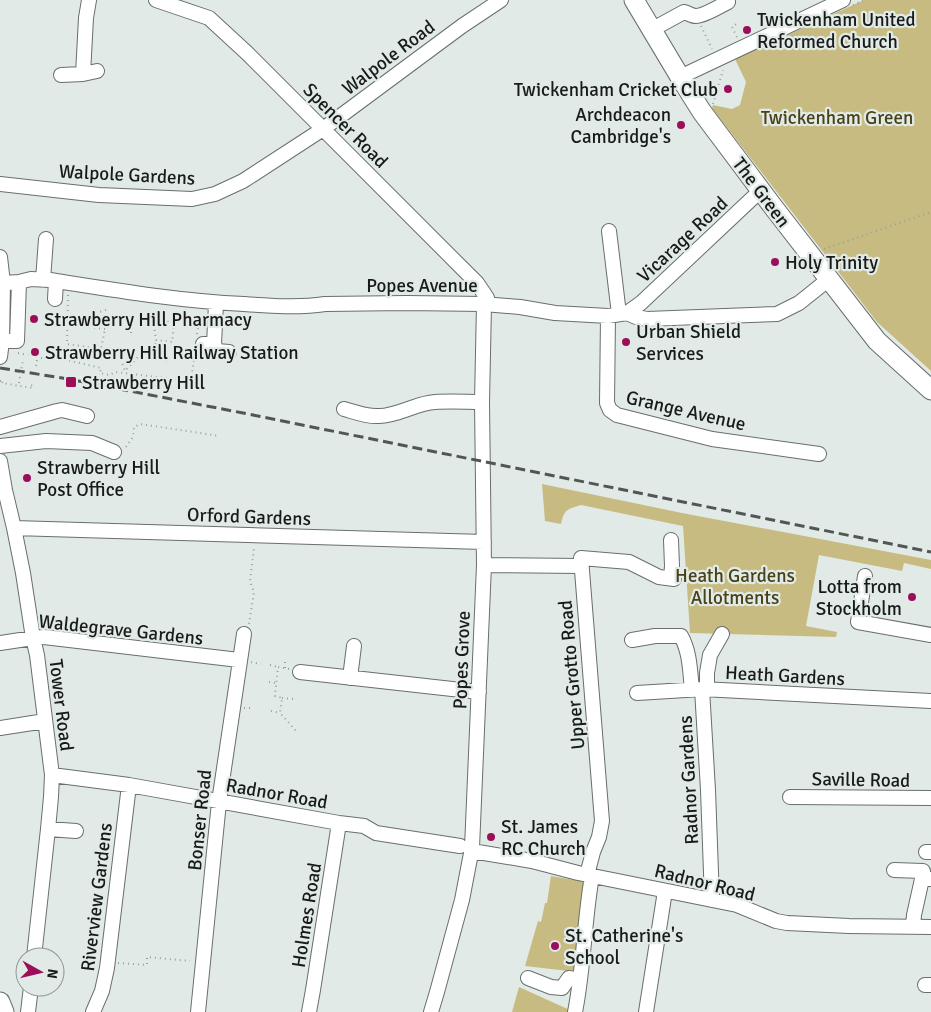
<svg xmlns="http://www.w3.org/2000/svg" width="931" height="1012" font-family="Signika,sans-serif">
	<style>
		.green { fill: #c7bb81 }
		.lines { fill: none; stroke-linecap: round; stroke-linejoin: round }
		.minor-casing { stroke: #686f6c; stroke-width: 16 }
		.major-casing { stroke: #686f6c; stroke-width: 21 }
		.path { stroke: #99a09d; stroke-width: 2; stroke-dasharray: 1 4; stroke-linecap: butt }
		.minor { stroke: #fff; stroke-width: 14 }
		.major { stroke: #fff; stroke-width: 19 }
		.rail { stroke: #515654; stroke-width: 3; stroke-dasharray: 10 5; stroke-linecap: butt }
		.path-bridge { stroke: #99a09d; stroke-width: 2; stroke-dasharray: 1 4; stroke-linecap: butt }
		.poi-dot { fill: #9d0e5a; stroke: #e1eae6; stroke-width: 2 }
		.labels { text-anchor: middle; stroke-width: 4.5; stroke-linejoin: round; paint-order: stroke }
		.poi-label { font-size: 19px; fill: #181b1a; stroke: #e1eae6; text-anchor: start }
		.street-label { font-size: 19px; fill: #181b1a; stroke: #e1eae6 }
		.park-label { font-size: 19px; fill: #494117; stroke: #e1eae6 }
	</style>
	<rect width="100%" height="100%" fill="#e1eae6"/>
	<!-- green -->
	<path class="green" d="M864 0H931V371L877 322 712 108 713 105 732 109 740 105 746 82 735 59Z
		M542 484 682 513 931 560V569L904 563 902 571 819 555 806 626 837 632 836 637 690 633 683 526 581 505C568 509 564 509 561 524L545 521Z
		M551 876 586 882 577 972 525 966 538 921 541 922 545 903H547Z
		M519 987 572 1011 571 1012H512Z"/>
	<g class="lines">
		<defs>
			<path id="minor" d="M156 0 209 18 247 53 477 283 487 298 488 305
				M651 30 684 12C688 13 692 16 696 16 704 16 720 6 728 2
				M83 74 86 18 89 0
				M61 75 83 74 97 71
				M680 77 843 0
				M0 184 99 195 192 199 215 194 243 181 323 129 462 26 501 0
				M609 231 619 314
				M0 257 3 283 2 341 0 357
				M43 280 46 239
				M3 283 19 282 31 279 50 280C114 290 179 301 244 304 271 306 299 308 325 304L407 303 484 304 520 307 555 313 608 316 627 313 636 317 647 319 777 314 799 303 829 279
				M55 299 56 281
				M627 313 641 303 761 190
				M608 316 607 403 610 410 617 415 712 439 819 454
				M2 341H17L19 282
				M203 344H214L217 351 229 352
				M214 344 216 303
				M344 409C355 412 367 417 379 416 398 416 416 403 435 402 451 401 467 402 482 402
				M0 427 57 411 62 410 87 416
				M0 446 46 441 92 443 114 452
				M0 461 5 490 14 528 23 573 33 638 37 655 52 775 51 797 48 829 34 957
				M14 528 484 542
				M484 565 581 566
				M865 576 858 622 931 635
				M671 578 672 566 671 540
				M632 640 655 636H681C690 652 690 671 692 690
				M0 643 33 638 44 637 239 660
				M300 672 479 692
				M350 678 354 646
				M702 689 708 790 712 900
				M707 689V673L710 655 722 634
				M637 693 702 689 931 701
				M0 728 45 721
				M52 775 129 785 339 823 364 826 376 833 460 846
				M790 797 931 798
				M48 829 76 831
				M472 851 532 861 578 873 737 905 776 921 787 923 849 926 931 927
				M926 852H931
				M894 870 923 871 922 879
				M587 875 593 852 599 837 602 821 581 558 629 562 659 577 674 579
				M913 927 914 915 922 879H931
				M528 978 551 987 562 988 569 978 580 980
				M925 985H931
				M28 1012 31 987
				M93 1012 102 991 107 968 129 785
				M198 1012 219 802 244 634
				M309 1012 313 990 339 823
				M431 1012 437 992 462 900 472 848 484 565 482 402 484 304
				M575 1012C584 967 584 921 592 876
				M646 1012 665 891"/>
			<path id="major" d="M634 0 680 77 702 112 774 208 877 341 931 390
				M0 1002 4 1012"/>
		</defs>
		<!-- minor casing -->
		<use href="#minor" class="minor-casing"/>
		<!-- major casing -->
		<use href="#major" class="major-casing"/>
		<!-- path -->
		<path class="path" d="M853 5 864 0
			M701 26 712 49
			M737 37 732 27 738 23
			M713 104 723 70
			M824 249 931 212
			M68 295 67 344 101 349 105 329
			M106 310 90 315 88 327 105 329 112 316
			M153 320 156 340 172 342 174 325 158 316
			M131 333 132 324
			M197 334 200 314
			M101 349 118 352 125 371 138 357 169 361
			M18 353 28 355
			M41 358 51 360 54 357 101 368 100 373 110 375 115 372 191 381 195 351
			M153 359 156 340
			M36 366 37 360
			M0 381 3 380 2 383 32 388 33 386 31 385
			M126 447 133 437 134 427 140 424 220 436
			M249 624 254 592 250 581 254 548
			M251 662 261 664
			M270 665 278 667
			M285 668V662
			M289 669 278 667 275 696 282 698 280 713 298 733
			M269 682 276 683
			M282 698 294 699
			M244 708H251
			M271 711 280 713
			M118 963 147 965V957L190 961"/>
		<!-- minor -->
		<use href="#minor" class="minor"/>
		<!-- major -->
		<use href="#major" class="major"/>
		<!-- rail -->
		<path class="rail" d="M0 368 68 379 243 413 931 552"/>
		<!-- path-bridge -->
		<path class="path-bridge" d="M19 383 23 360"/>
	</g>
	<!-- markers -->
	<g class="poi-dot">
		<circle cx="747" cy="30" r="5"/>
		<circle cx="728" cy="89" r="5"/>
		<circle cx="681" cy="125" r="5"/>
		<circle cx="775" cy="262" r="5"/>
		<circle cx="34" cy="319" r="5"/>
		<circle cx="626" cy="342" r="5"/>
		<circle cx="35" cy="352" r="5"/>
		<rect x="65" y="376" width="12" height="12" rx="2.5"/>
		<circle cx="27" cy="478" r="5"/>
		<circle cx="912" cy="597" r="5"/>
		<circle cx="491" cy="837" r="5"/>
		<circle cx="555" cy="946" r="5"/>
	</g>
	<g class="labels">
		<!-- poi labels -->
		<g class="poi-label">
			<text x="757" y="26">Twickenham United<tspan x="757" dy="22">Reformed Church</tspan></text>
			<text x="718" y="96" text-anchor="end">Twickenham Cricket Club</text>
			<text x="671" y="121" text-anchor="end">Archdeacon<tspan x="671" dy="22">Cambridge's</tspan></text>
			<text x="785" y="269">Holy Trinity</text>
			<text x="44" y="326">Strawberry Hill Pharmacy</text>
			<text x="636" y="338">Urban Shield<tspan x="636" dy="22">Services</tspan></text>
			<text x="45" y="359">Strawberry Hill Railway Station</text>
			<text x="82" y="389">Strawberry Hill</text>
			<text x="37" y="474">Strawberry Hill<tspan x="37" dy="22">Post Office</tspan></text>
			<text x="902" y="593" text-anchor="end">Lotta from<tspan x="902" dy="22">Stockholm</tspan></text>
			<text x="501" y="833">St. James<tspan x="501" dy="22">RC Church</tspan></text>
			<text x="565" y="942">St. Catherine's<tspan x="565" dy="22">School</tspan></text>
		</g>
		<!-- street labels -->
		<g class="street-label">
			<text transform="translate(388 57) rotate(-37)" y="7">Walpole Road</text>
			<text transform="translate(346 125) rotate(45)" y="7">Spencer Road</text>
			<text transform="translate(127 174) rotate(3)" y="7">Walpole Gardens</text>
			<text transform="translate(762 192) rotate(53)" y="7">The Green</text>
			<text transform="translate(682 239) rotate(-43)" y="7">Vicarage Road</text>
			<text x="422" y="292">Popes Avenue</text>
			<text transform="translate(686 410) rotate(13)" y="7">Grange Avenue</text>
			<text transform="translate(249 516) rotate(2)" y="7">Orford Gardens</text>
			<text transform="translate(121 629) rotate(6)" y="7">Waldegrave Gardens</text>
			<text transform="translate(461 660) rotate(-88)" y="7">Popes Grove</text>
			<text transform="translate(571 675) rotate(-95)" y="7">Upper Grotto Road</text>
			<text transform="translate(785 675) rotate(3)" y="7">Heath Gardens</text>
			<text transform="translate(62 705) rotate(83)" y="7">Tower Road</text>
			<text transform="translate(861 779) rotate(1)" y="7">Saville Road</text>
			<text transform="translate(688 780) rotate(-93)" y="7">Radnor Gardens</text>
			<text transform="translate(277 793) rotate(10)" y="7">Radnor Road</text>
			<text transform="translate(199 820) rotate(-84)" y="7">Bonser Road</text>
			<text transform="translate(705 882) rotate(14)" y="7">Radnor Road</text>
			<text transform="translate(96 897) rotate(-83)" y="7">Riverview Gardens</text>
			<text transform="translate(306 915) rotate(-81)" y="7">Holmes Road</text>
		</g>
		<!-- park labels -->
		<g class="park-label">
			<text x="837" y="124">Twickenham Green</text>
			<text x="735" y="582">Heath Gardens<tspan x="735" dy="22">Allotments</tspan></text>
		</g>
	</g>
	<!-- north arrow -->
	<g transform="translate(40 972) rotate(98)"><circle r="24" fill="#e1eae6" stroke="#919794"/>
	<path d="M0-4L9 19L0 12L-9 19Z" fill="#9d0e5a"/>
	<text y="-8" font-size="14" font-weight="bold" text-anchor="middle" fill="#181b1a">N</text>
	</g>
</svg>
